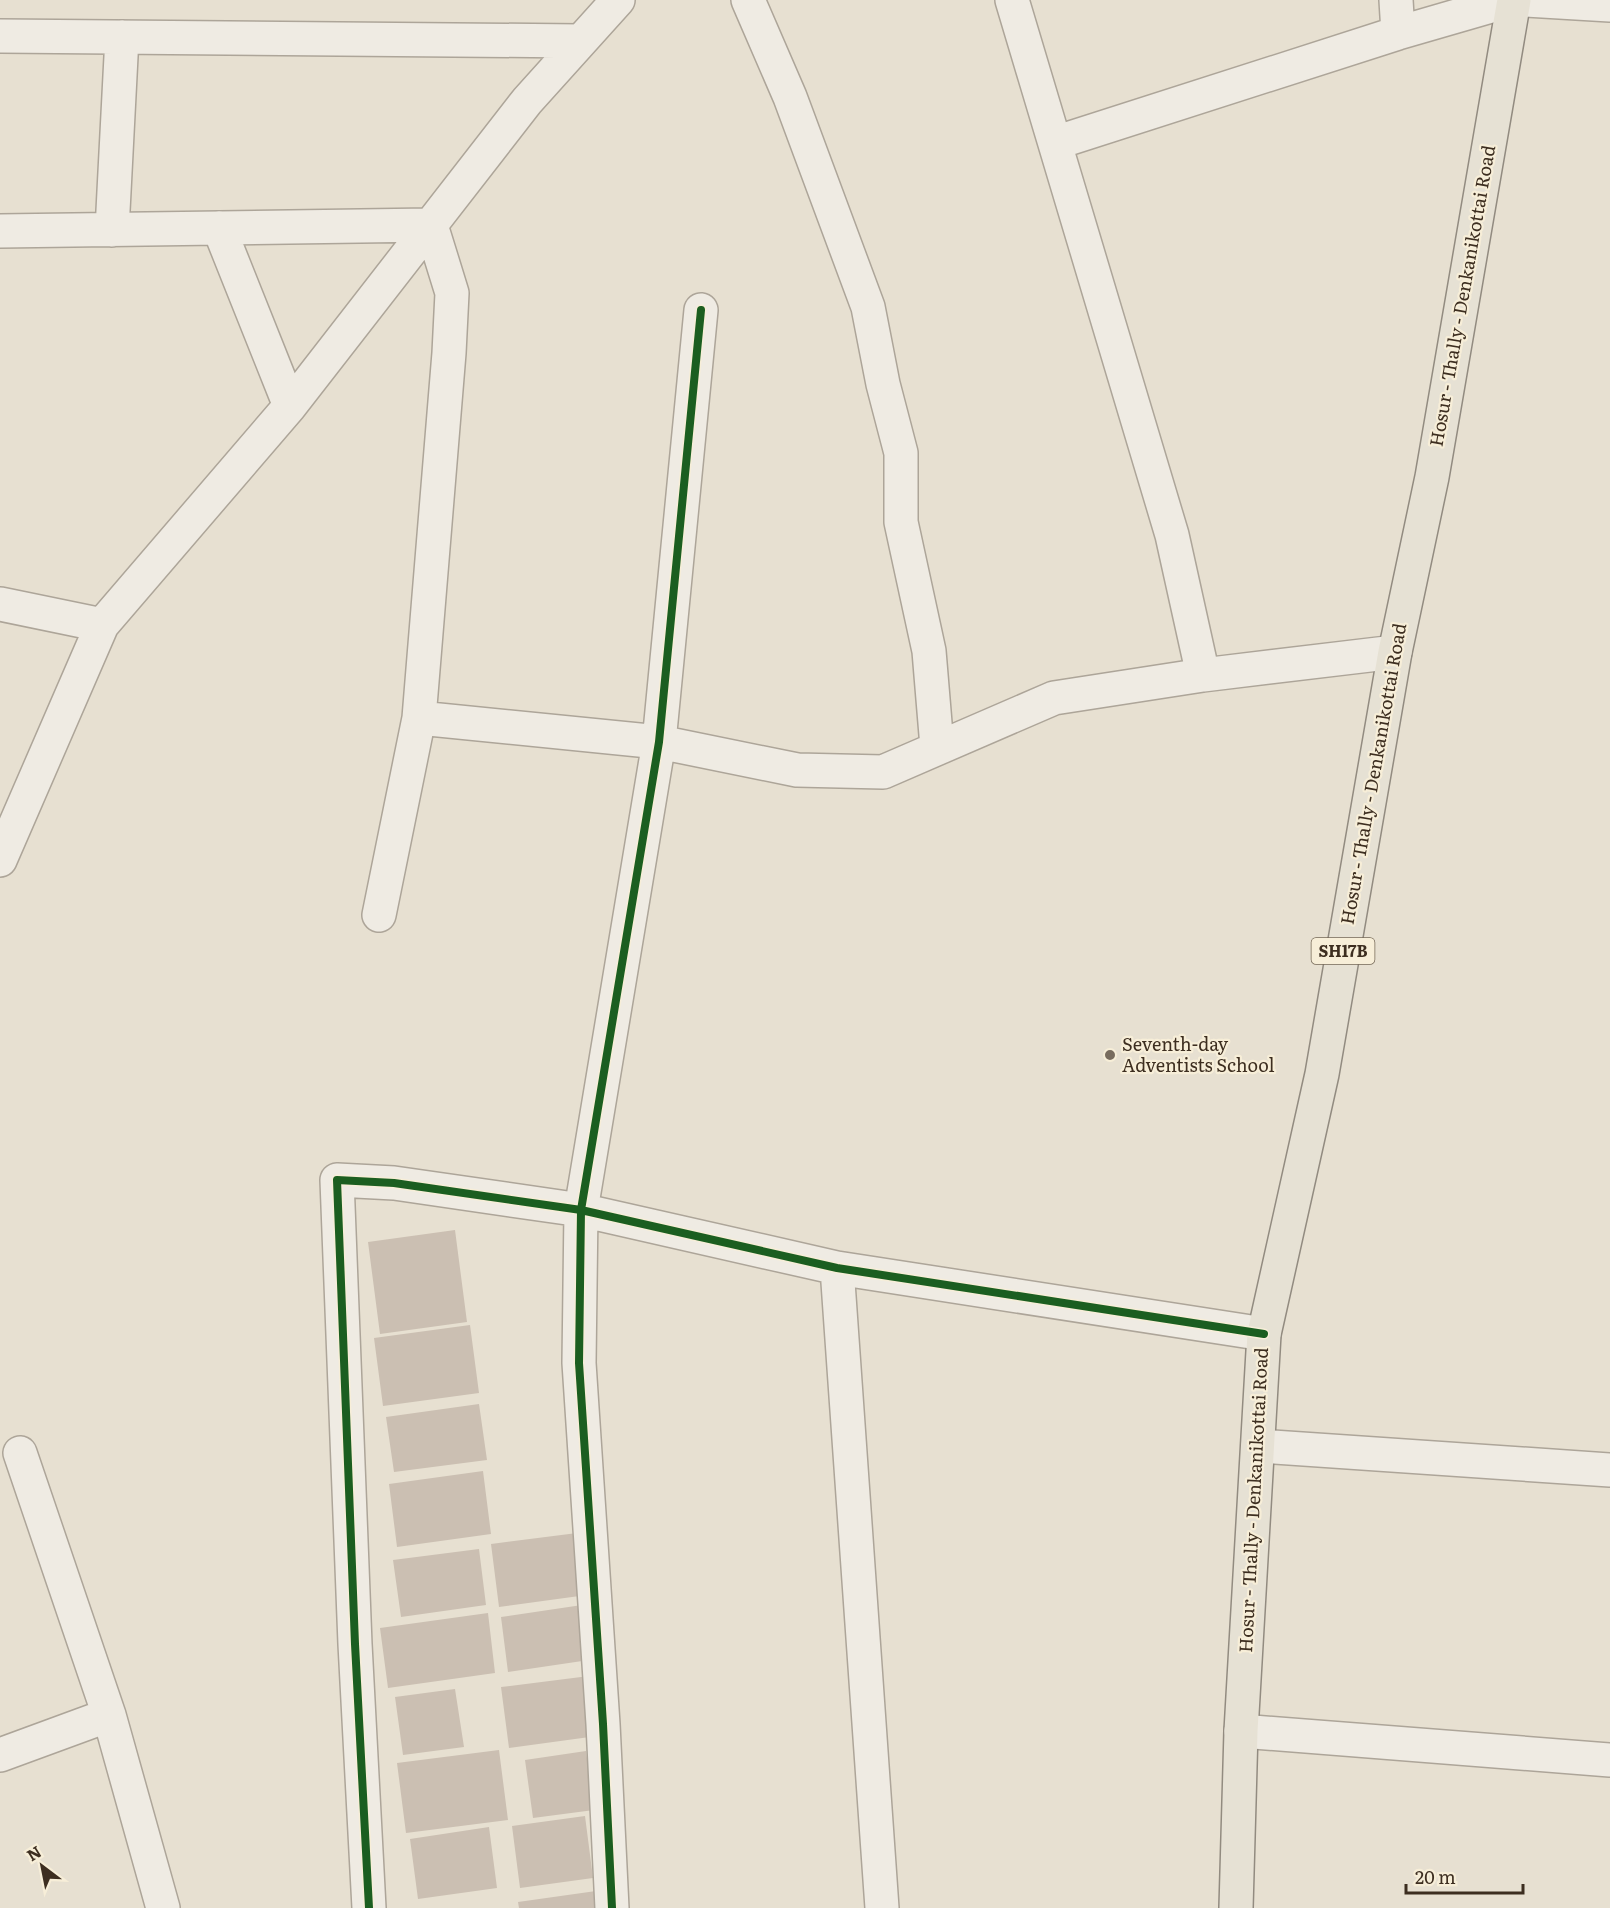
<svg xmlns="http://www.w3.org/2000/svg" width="1610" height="1908" font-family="Literata,serif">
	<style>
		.building { fill: #cbbfb2 }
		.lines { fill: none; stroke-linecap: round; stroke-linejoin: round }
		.minor-casing { stroke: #ada599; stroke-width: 36 }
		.primary-casing { stroke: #928b80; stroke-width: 36 }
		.minor { stroke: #efebe3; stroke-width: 33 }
		.primary { stroke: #e6e1d4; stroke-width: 33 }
		.cycleway-casing { stroke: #f7eed8; stroke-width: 11 }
		.cycleway { stroke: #1b5e20; stroke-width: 8 }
		.poi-dot { fill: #786c5e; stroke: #f7eed8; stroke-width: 2 }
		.labels { text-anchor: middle; stroke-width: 4.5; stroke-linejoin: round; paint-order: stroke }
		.shield { fill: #f7eed8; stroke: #756857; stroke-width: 1.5 }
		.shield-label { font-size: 16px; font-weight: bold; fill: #3d2e20 }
		.street-label { font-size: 18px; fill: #3d2e20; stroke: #f7eed8 }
		.poi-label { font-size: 18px; fill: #3d2e20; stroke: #f7eed8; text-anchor: start }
	</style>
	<rect width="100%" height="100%" fill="#e7e0d1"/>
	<!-- building -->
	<path class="building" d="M455 1230 467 1322 380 1334 368 1242Z
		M470 1325 479 1393 383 1406 374 1338Z
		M479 1404 487 1460 394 1472 386 1417Z
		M483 1471 491 1534 397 1547 389 1484Z
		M585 1532 594 1594 499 1607 491 1544Z
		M479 1549 486 1605 401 1617 393 1560Z
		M582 1605 589 1660 508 1672 501 1617Z
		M488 1613 495 1673 388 1688 380 1628Z
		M589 1676 597 1736 509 1748 501 1687Z
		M455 1689 464 1747 403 1755 395 1697Z
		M499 1750 508 1820 406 1833 397 1763Z
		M586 1751 594 1810 533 1818 525 1760Z
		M585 1816 593 1878 520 1888 512 1826Z
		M489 1827 497 1888 418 1899 410 1839Z
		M596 1891 598 1908H519L518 1902Z"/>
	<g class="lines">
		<defs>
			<path id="minor" d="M748 0 790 97 868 307 883 384 901 453V522L929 651 937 747
				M1012 0 1172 535 1203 675
				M1396 0 1398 33
				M1526 0 1610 5
				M0 36 581 41
				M1055 143 1398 33 1512 0
				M219 228 290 406
				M112 230 122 37
				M0 231 431 225 452 293 449 353 419 718 379 915
				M0 604 102 625
				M419 718 659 742 797 770 883 772 1054 698 1203 675 1395 652
				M0 860 102 625 290 406 527 101 618 0
				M837 1268 882 1908
				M1258 1446 1610 1470
				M20 1453 109 1715
				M1241 1731 1610 1760
				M0 1755 109 1715 163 1908
				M369 1908 355 1644 337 1180 394 1183 581 1210 837 1268 1264 1334
				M612 1908 603 1724 579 1363 581 1210 659 742 701 310"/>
			<path id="primary" d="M1236 1908 1241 1731 1264 1334 1322 1074 1395 652 1432 477 1514 0"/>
		</defs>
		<!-- minor casing -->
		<use href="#minor" class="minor-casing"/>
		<!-- primary casing -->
		<use href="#primary" class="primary-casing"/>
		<!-- minor -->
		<use href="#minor" class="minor"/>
		<!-- primary -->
		<use href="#primary" class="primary"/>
		<defs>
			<path id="cycleway" d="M369 1908 355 1644 337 1180 394 1183 581 1210 837 1268 1264 1334
				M612 1908 603 1724 579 1363 581 1210 659 742 701 310"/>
		</defs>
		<!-- cycleway casing -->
		<use href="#cycleway" class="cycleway-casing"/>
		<!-- cycleway -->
		<use href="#cycleway" class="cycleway"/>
	</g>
	<!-- markers -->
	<circle class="poi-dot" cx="1110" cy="1055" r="6"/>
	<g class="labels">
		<!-- shield labels -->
		<rect class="shield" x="1311.5" y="938" width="63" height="26" rx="4.5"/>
		<g class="shield-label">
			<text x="1343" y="957">SH17B</text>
		</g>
		<!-- street labels -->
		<g class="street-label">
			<text transform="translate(1463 296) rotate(-80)" y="6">Hosur - Thally - Denkanikottai Road</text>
			<text transform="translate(1374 774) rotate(-80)" y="6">Hosur - Thally - Denkanikottai Road</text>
			<text transform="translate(1254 1500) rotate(-87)" y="6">Hosur - Thally - Denkanikottai Road</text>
		</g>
		<!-- poi labels -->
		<g class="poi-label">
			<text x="1122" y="1051">Seventh-day<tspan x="1122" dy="21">Adventists School</tspan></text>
		</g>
	</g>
	<!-- north arrow -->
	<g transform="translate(42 1866) rotate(328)" stroke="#f7eed8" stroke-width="4.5" paint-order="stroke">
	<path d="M0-4.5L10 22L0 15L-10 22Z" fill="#3d2e20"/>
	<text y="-9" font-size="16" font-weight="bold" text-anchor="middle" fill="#3d2e20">N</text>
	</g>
	<!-- scale -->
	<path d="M1406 1884v9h117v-9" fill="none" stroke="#3d2e20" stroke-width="3"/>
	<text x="1415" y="1884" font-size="18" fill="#3d2e20" stroke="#f7eed8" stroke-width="4.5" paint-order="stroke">20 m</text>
</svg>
